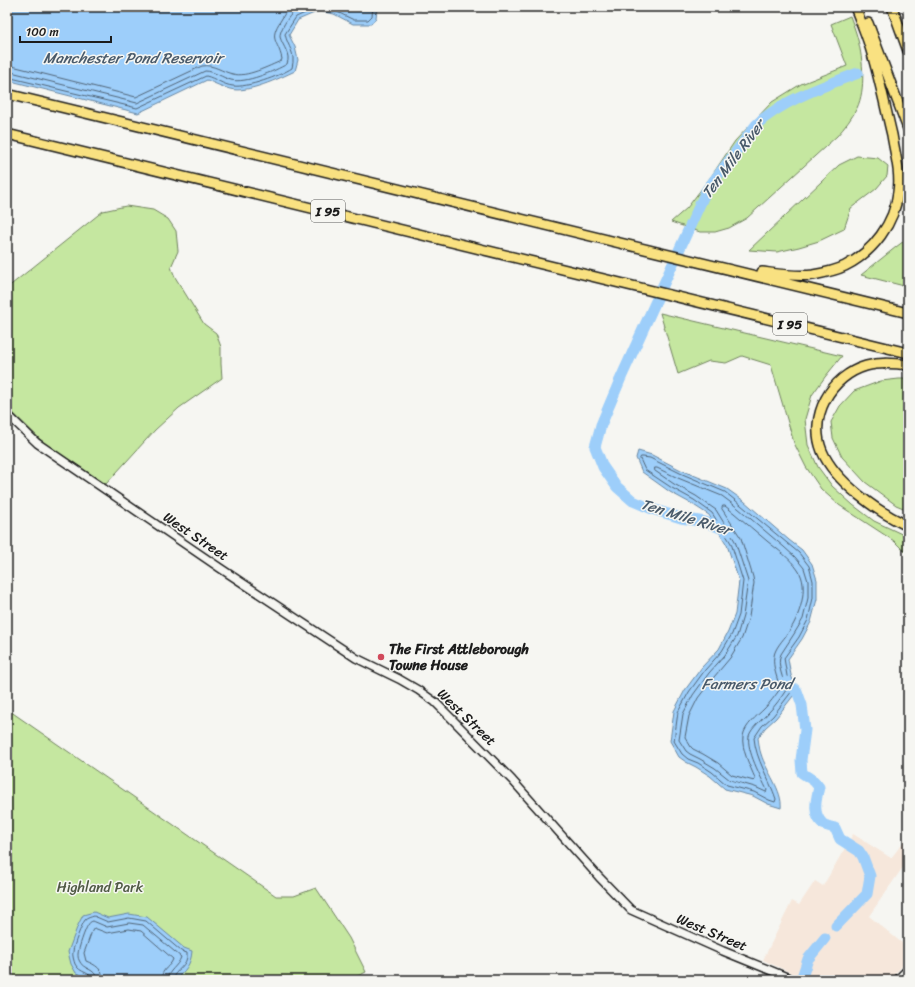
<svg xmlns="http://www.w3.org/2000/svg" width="915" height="987" font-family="Sriracha,sans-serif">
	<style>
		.built { fill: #f6e7db }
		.green { fill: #c5e7a0; stroke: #70825e }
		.water { fill: #9dcefa; stroke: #6987a1 }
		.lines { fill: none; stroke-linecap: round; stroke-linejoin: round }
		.shore { stroke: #506375; stroke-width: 1 }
		.river { stroke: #9dcefa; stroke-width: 11 }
		.secondary-casing { stroke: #1c1c1c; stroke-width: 10 }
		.motorway-casing { stroke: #1c1c1c; stroke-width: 12 }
		.secondary { stroke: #f6f6f2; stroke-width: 7 }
		.motorway { stroke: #f9e181; stroke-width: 9 }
		.poi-dot { fill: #d1495b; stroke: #f6f6f2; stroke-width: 1.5 }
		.labels { text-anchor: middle; stroke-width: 3; stroke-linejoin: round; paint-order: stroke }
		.shield { fill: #f6f6f2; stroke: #5d5d5c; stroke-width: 1 }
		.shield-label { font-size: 13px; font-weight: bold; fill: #1c1c1c }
		.street-label { font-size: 14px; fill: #1c1c1c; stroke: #f6f6f2 }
		.poi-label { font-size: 14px; font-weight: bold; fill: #1c1c1c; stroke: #f6f6f2; text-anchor: start }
		.park-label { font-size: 14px; fill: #4f5944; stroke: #f6f6f2 }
		.water-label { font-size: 15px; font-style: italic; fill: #495a6a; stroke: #f6f6f2 }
	</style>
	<rect width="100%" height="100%" fill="#f6f6f2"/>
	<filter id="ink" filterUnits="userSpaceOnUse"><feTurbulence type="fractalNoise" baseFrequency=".025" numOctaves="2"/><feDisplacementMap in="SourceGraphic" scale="8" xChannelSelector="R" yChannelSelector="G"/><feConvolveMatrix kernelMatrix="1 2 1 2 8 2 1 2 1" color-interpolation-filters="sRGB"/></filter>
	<g filter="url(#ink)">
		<!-- built -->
		<path class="built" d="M853 834 891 858 908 836V860L869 916 908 948V960L889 980H807L763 960 792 901 799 905 815 881 823 886Z"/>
		<!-- green -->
		<path class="green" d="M850 16C853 24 856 32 858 40 863 60 866 89 857 108 852 118 845 127 837 136L747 218 729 228 715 232H700L671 222 687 208 712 175 735 141 772 102 801 84 847 66 831 24Z
			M857 156 878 158 888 166 887 176 876 189 851 208 844 229 819 241 799 247 777 252 749 250 839 165Z
			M126 206 153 210 168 219 176 231 178 251 171 267 175 277 204 324 216 333 221 347V364L222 378 179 408 155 430 106 484 45 444 7 407V288L103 211Z
			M908 238V287L861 275 896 247Z
			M660 313 842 356 825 377 812 395 805 419 808 445 818 467 832 486 853 505 874 521 908 537V554H907L894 541 839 505 821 489 806 467 794 443 771 365 742 356 726 363 709 361 678 374Z
			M899 379H908V510L896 505 865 482 842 457 833 438 831 422 840 406 854 391 881 381Z
			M7 709 276 896H294L316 888 349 938 366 972 350 980H7Z"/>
		<!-- water -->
		<path class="water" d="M7 7H376L377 8 376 18 371 24H353L334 14 319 11 298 20 289 35 295 47 298 60 295 71C280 78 247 94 230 89 222 87 214 83 207 80L138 113 7 80Z
			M638 451 652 455 681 470 727 489 744 501 789 540 802 550 812 564 817 580V599L811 622 802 639 788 659 791 675 797 691 776 718 765 728 758 738C759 743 759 749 761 754 766 771 783 791 781 808L768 804 753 796 725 789 710 776 696 767 686 762 679 757 670 741 674 711 685 690 702 667 719 649 728 632 735 614 739 581 727 545 709 515 692 504 670 492 642 472 636 458Z
			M94 912 108 918 129 914 147 917 184 948 192 951C191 965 185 971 175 980H92L76 973 71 964 68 952 78 925 83 915Z"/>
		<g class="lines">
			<!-- shore -->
			<path class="shore" d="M7 65 12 66 136 97 202 66C214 64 222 72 233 74 246 78 269 66 281 61L282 59C278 40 268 40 281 20 284 15 286 10 291 7
				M7 71 137 103 205 71C214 71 223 78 231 80 245 84 275 71 287 64 291 54 283 47 280 37 279 31 289 15 294 12 297 10 302 9 306 7
				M7 77 137 108 206 76C215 78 223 85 233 86 247 88 280 76 292 68 296 52 288 48 285 34L296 17 319 7 335 11 354 20H368L372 16 373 7
				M641 457H643L650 458 680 473 725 492 741 505 787 543 799 553 809 566 813 581V598L808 620 799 637 784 658 787 676 792 691 773 716 762 726 754 738C756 760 769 778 776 799L775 802 769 800 754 792 727 785 712 772 698 763 688 759 682 754 674 741 678 712 689 692 705 670 722 651 732 634 739 615 743 581 731 543 712 513 694 500 672 488 645 470 640 459Z
				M655 468H657L678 478 722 496 738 508 784 547 795 557 804 568 808 581V598L803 619 794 634 781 654C776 665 784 679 786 690 781 698 775 706 769 712 763 719 751 728 749 736 746 750 761 777 767 790L766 792 755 787 730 780 715 768 700 759 690 754 686 751 679 740 683 714 693 695 709 673 725 655 737 636 743 616 748 581 735 541 716 510 696 496 674 484 655 471Z
				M723 506H725L734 513C745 522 756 532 767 541 778 550 790 558 798 570 810 587 799 618 788 633 783 640 775 648 774 656 772 667 778 679 780 689 775 696 770 703 764 709 757 716 745 725 743 736 741 749 750 766 755 778V780L754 781 732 775 718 763 703 754 693 749 691 747 685 737 689 716 698 698 714 677 730 658 742 638 749 617 754 583 753 577 741 538 722 509Z
				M92 980C91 971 80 974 75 964 74 961 72 955 73 952 73 946 82 924 85 920 87 918 91 917 94 916L108 922 129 918 146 921 181 951 187 953C189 966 174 970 172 980
				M97 980C96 967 83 971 79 960 78 958 78 956 78 954 78 950 85 929 88 925 90 922 90 922 93 921L107 927 129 923 143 925 181 957C178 967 168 970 167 980
				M103 980C103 969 96 965 86 961L84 953 92 931 94 928 107 933 129 929 141 931 173 959C170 968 162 967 161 980"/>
			<!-- river -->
			<path class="river" d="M729 531 705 522 681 518 652 509 633 501 617 487 603 467 595 447 601 425 620 380 706 191 756 125C783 100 824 86 858 73
				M786 682 797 691 802 705 805 730 801 760 802 773 814 781 819 787C816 800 812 814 823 824 826 826 831 827 835 828L840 839 859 851 863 857 870 876 867 894 836 926
				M801 980 808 959 825 938"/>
			<defs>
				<path id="secondary" d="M7 414 37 443 220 568 356 658 399 679 418 690 435 702 454 721 512 780 599 877 631 910 723 951 794 980
					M897 980 908 969"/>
				<path id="motorway" d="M892 7 908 51
					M868 23 908 129
					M7 94 908 313
					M7 134 908 353
					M762 272C778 274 796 277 813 275 824 273 835 271 845 266 873 252 895 223 898 192 901 173 895 154 892 135 885 106 879 76 870 47 866 33 860 20 855 7
					M908 365C893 363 880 362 866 366 831 376 808 416 822 451 835 482 878 512 908 526"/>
			</defs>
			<!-- secondary casing -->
			<use href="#secondary" class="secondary-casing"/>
			<!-- motorway casing -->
			<use href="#motorway" class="motorway-casing"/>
			<!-- secondary -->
			<use href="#secondary" class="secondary"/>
			<!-- motorway -->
			<use href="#motorway" class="motorway"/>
		</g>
	</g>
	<!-- markers -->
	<circle class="poi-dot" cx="381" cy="657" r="4"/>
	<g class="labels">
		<!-- shield labels -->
		<g class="shield">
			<rect x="311" y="200" width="34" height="22" rx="3"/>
			<rect x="773" y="313" width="34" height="22" rx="3"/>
		</g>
		<g class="shield-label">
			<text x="328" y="216">I 95</text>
			<text x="790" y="329">I 95</text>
		</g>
		<!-- street labels -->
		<g class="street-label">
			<text transform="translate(196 536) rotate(34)" y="5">West Street</text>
			<text transform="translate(467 717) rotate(44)" y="5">West Street</text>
			<text transform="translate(712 932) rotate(23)" y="5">West Street</text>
		</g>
		<!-- poi labels -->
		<g class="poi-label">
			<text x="389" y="654">The First Attleborough<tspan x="389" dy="16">Towne House</tspan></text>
		</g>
		<!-- park labels -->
		<g class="park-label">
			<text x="100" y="892">Highland Park</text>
		</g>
		<!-- water labels -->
		<g class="water-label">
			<text x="133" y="63">Manchester Pond Reservoir</text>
			<text transform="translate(733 159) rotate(-53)" y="5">Ten Mile River</text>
			<text transform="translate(686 517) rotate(17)" y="5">Ten Mile River</text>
			<text x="747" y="689">Farmers Pond</text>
		</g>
	</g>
	<!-- margin -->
	<rect width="915" height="987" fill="none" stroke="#f6f6f2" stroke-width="24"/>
	<rect x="12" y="12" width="891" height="963" fill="none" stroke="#1c1c1c" stroke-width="1.5" filter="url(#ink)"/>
	<!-- scale -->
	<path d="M20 36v6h91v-6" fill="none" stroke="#1c1c1c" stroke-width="2"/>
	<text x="26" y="36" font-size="12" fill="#1c1c1c" stroke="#f6f6f2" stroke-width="3" paint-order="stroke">100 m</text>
</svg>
